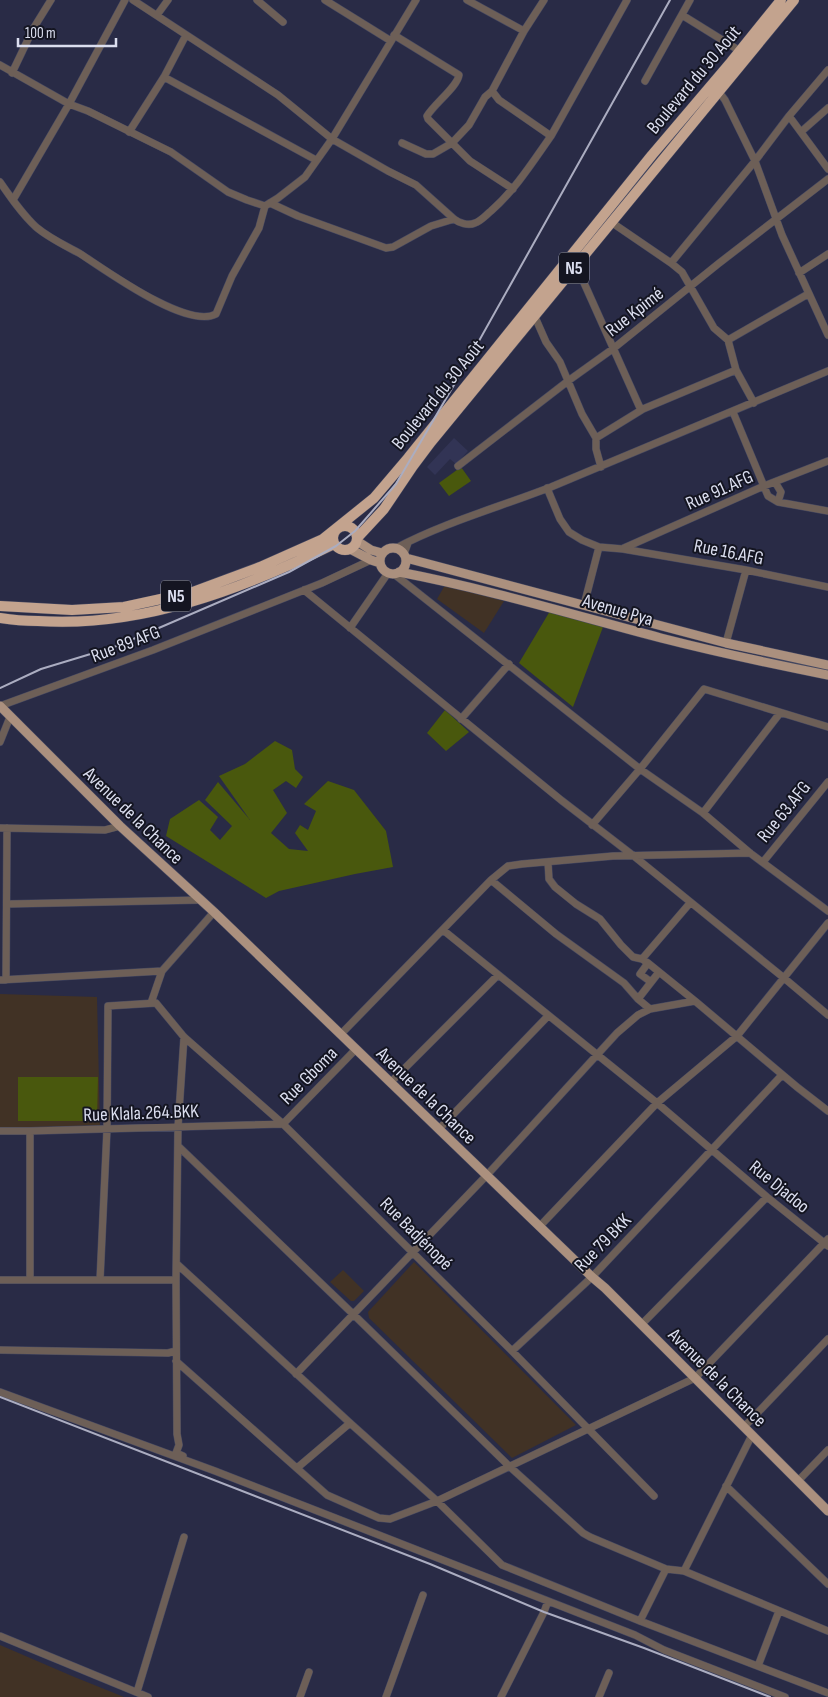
<svg xmlns="http://www.w3.org/2000/svg" width="828" height="1697" font-family="'Sofia Sans Condensed',sans-serif">
	<style>
		.built { fill: #323455 }
		.education { fill: #413225 }
		.green { fill: #49580d }
		.lines { fill: none; stroke-linecap: round; stroke-linejoin: round }
		.minor-casing { stroke: #454861; stroke-width: 8 }
		.major-casing { stroke: #454861; stroke-width: 10 }
		.highway-casing { stroke: #454861; stroke-width: 11 }
		.minor { stroke: #6d5f57; stroke-width: 7 }
		.major { stroke: #ab907e; stroke-width: 9 }
		.highway { stroke: #c3a38e; stroke-width: 10 }
		.rail { stroke: #abadc1; stroke-width: 2 }
		.labels { text-anchor: middle; stroke-width: 4; stroke-linejoin: round; paint-order: stroke }
		.shield { fill: #141521; stroke: #9fa2b1; stroke-width: 1 }
		.shield-label { font-size: 18px; font-weight: bold; fill: #dbdeef }
		.street-label { font-size: 19px; fill: #dbdeef; stroke: #141521 }
	</style>
	<rect width="100%" height="100%" fill="#292b46"/>
	<!-- built -->
	<path class="built" d="M454 438 468 451 456 464 450 459 435 475 427 467Z"/>
	<!-- education -->
	<path class="education" d="M445 585 504 601 484 633 437 599Z
		M0 994 97 997 100 1127 0 1128Z
		M414 1262 576 1425 512 1458 369 1318 368 1312Z
		M343 1270 364 1291 354 1301H351L330 1282Z
		M0 1645 72 1676 124 1697H0Z"/>
	<!-- green -->
	<path class="green" d="M461 467 471 481 449 496 439 483Z
		M550 611 603 627 573 707 519 663Z
		M445 710 469 732 446 751 427 733Z
		M275 741 292 750 295 769 303 777 296 788 286 781 273 790 287 813 271 833 289 849 308 851 295 833 300 825 308 830 316 811 304 804 328 781 354 790 386 831 393 867 355 874 279 891 266 898 166 836 170 819 199 800 218 817 210 830 220 840 232 826 205 800 218 782 250 820 219 776 245 764Z
		M18 1077H98L97 1121H18Z"/>
	<g class="lines">
		<defs>
			<path id="minor" d="M133 0 278 95 332 139 388 171 416 185 454 219C459 223 468 226 475 223 481 221 486 215 491 211 515 190 532 163 551 136L499 100 492 91 524 31 467 0
				M257 0 283 22
				M325 0 391 41
				M157 15 168 0
				M682 15 740 51
				M524 31 544 0
				M394 35 459 75C458 86 434 104 427 116L428 119 452 143 469 125 485 97 492 91
				M0 65 69 104 88 111 171 152 228 192 247 200 265 206
				M12 73 33 29 51 0
				M164 77 316 160
				M645 81 690 0
				M719 92 725 100 755 161 782 235 828 335
				M789 116 828 169
				M802 131 828 108
				M129 132 164 77 186 35
				M551 136 627 0
				M402 143 426 154H433L452 143 470 161 513 189
				M0 182C11 198 22 214 36 227 49 238 64 245 79 253 104 269 187 330 216 314L232 276 259 228 265 206 278 198 305 177 332 139 416 0
				M13 200 69 104 125 0
				M270 203 298 216 386 248 393 247 431 226 454 219
				M611 222 671 263 682 272 714 328 728 340 736 370 754 403
				M671 263 755 161 789 116 828 70
				M576 265 640 408 643 409
				M799 273 828 254
				M535 317 546 342 560 362 582 414 596 438V449L601 467
				M728 340 808 294
				M733 412 768 496 778 502 828 511
				M596 438 643 409 736 370
				M458 466 568 381 614 348 718 264 828 179
				M775 482 781 492 778 502
				M547 488 560 519 569 532 582 540 599 547 623 549 746 570 828 587
				M396 548C445 522 500 507 551 487 644 449 736 410 828 371
				M624 548 764 486 828 461
				M404 554 408 543
				M394 574 640 769 703 813 750 853 828 911
				M304 590 561 800 635 857 784 978 828 1015
				M584 605 599 547
				M350 628 388 573
				M726 643 746 570
				M0 706 153 650 322 583 371 560
				M461 719 509 664
				M0 742 10 717
				M703 813 780 713
				M592 825 640 769 704 689 828 727
				M0 828 105 830 120 826
				M548 862 549 879 555 887 576 904 600 919 621 945 633 957 642 959 648 963 695 1001
				M763 862 828 782
				M491 880 556 934 624 983 638 999 650 1009
				M8 904 201 900
				M443 930 657 1103 767 1197 828 1246
				M642 959 690 903
				M648 963 640 974 651 982
				M0 980 162 971
				M6 980 7 828
				M638 999 659 972
				M151 1003 162 971 214 912
				M341 1034 491 880 508 866 522 864 613 856 750 853
				M391 1082 498 975
				M439 1129 548 1016
				M0 1131H30L283 1124 356 1049
				M30 1131V1280
				M178 1146 353 1314 509 1466 583 1533 590 1537 666 1569 684 1571 828 1631
				M540 1226 657 1103 737 1036 828 923
				M177 1264 350 1423 437 1501 502 1565 640 1621 828 1693
				M0 1280H176
				M100 1280 107 1129 108 1006 156 1003 184 1037 283 1124 512 1351 654 1496
				M642 1324 767 1197
				M0 1350 168 1353 176 1351
				M512 1351 592 1277 782 1075
				M176 1361 327 1495 379 1518 390 1519 437 1501 695 1378 828 1239
				M296 1374 487 1175 617 1033 638 1015 650 1009 695 1001 797 1087 828 1111
				M0 1392 215 1471 635 1635 664 1650 785 1697
				M744 1427 828 1339
				M183 1456 176 1453 179 1445 177 1434 176 1280 178 1127 184 1037
				M297 1468 350 1423
				M798 1481 828 1450
				M726 1486 828 1584
				M684 1571 752 1435
				M640 1621 666 1569
				M0 1636 148 1697
				M758 1666 779 1611
				M137 1692 184 1537
				M300 1697 309 1672
				M386 1697 423 1595
				M501 1697 544 1612 548 1601
				M599 1697 609 1673"/>
			<path id="major" d="M357 541 371 550 382 553
				M380 561a13 13 0 1 1 26 0a13 13 0 1 1-26 0Z
				M350 549 371 560 380 563
				M406 558 726 643 828 665
				M399 572C488 589 574 615 661 638 716 652 772 664 828 675
				M0 706 120 826 214 912 592 1277 605 1288 828 1511"/>
			<path id="highway" d="M333 538a12 12 0 1 1 24 0a12 12 0 1 1-24 0Z
				M358 537 384 509 413 466 431 442 794 0
				M0 606 72 610 124 607 193 592 260 567 323 539 374 498 408 458 652 155 731 62 781 0
				M0 618C12 620 25 621 38 621 141 628 243 589 334 544"/>
		</defs>
		<!-- minor casing -->
		<use href="#minor" class="minor-casing"/>
		<!-- major casing -->
		<use href="#major" class="major-casing"/>
		<!-- highway casing -->
		<use href="#highway" class="highway-casing"/>
		<!-- minor -->
		<use href="#minor" class="minor"/>
		<!-- major -->
		<use href="#major" class="major"/>
		<!-- highway -->
		<use href="#highway" class="highway"/>
		<!-- rail -->
		<path class="rail" d="M0 688 41 669 117 646 289 572 336 546 355 531 396 484 461 373 670 0
			M0 1397 430 1564 544 1612 644 1648 770 1697"/>
	</g>
	<g class="labels">
		<!-- shield labels -->
		<g class="shield">
			<rect x="559" y="252.5" width="30" height="31" rx="4"/>
			<rect x="161" y="580.5" width="30" height="31" rx="4"/>
		</g>
		<g class="shield-label">
			<text x="574" y="274">N5</text>
			<text x="176" y="602">N5</text>
		</g>
		<!-- street labels -->
		<g class="street-label">
			<text transform="translate(693 79) rotate(-50)" y="7">Boulevard du 30 Août</text>
			<text transform="translate(634 311) rotate(-38)" y="7">Rue Kpimé</text>
			<text transform="translate(437 394) rotate(-51)" y="7">Boulevard du 30 Août</text>
			<text transform="translate(719 489) rotate(-24)" y="7">Rue 91.AFG</text>
			<text transform="translate(729 551) rotate(11)" y="7">Rue 16.AFG</text>
			<text transform="translate(618 609) rotate(16)" y="7">Avenue Pya</text>
			<text transform="translate(125 643) rotate(-21)" y="7">Rue 89 AFG</text>
			<text transform="translate(783 811) rotate(-51)" y="7">Rue 63.AFG</text>
			<text transform="translate(134 815) rotate(44)" y="7">Avenue de la Chance</text>
			<text transform="translate(308 1075) rotate(-45)" y="7">Rue Gboma</text>
			<text transform="translate(427 1095) rotate(44)" y="7">Avenue de la Chance</text>
			<text transform="translate(141 1112) rotate(-2)" y="7">Rue Klala.264.BKK</text>
			<text transform="translate(780 1186) rotate(39)" y="7">Rue Djadoo</text>
			<text transform="translate(417 1233) rotate(45)" y="7">Rue Badjénopé</text>
			<text transform="translate(602 1242) rotate(-46)" y="7">Rue 79 BKK</text>
			<text transform="translate(718 1377) rotate(45)" y="7">Avenue de la Chance</text>
		</g>
	</g>
	<!-- scale -->
	<path d="M18 38v8h98v-8" fill="none" stroke="#dbdeef" stroke-width="2.5"/>
	<text x="25" y="38" font-size="15" fill="#dbdeef" stroke="#141521" stroke-width="4" paint-order="stroke">100 m</text>
</svg>
